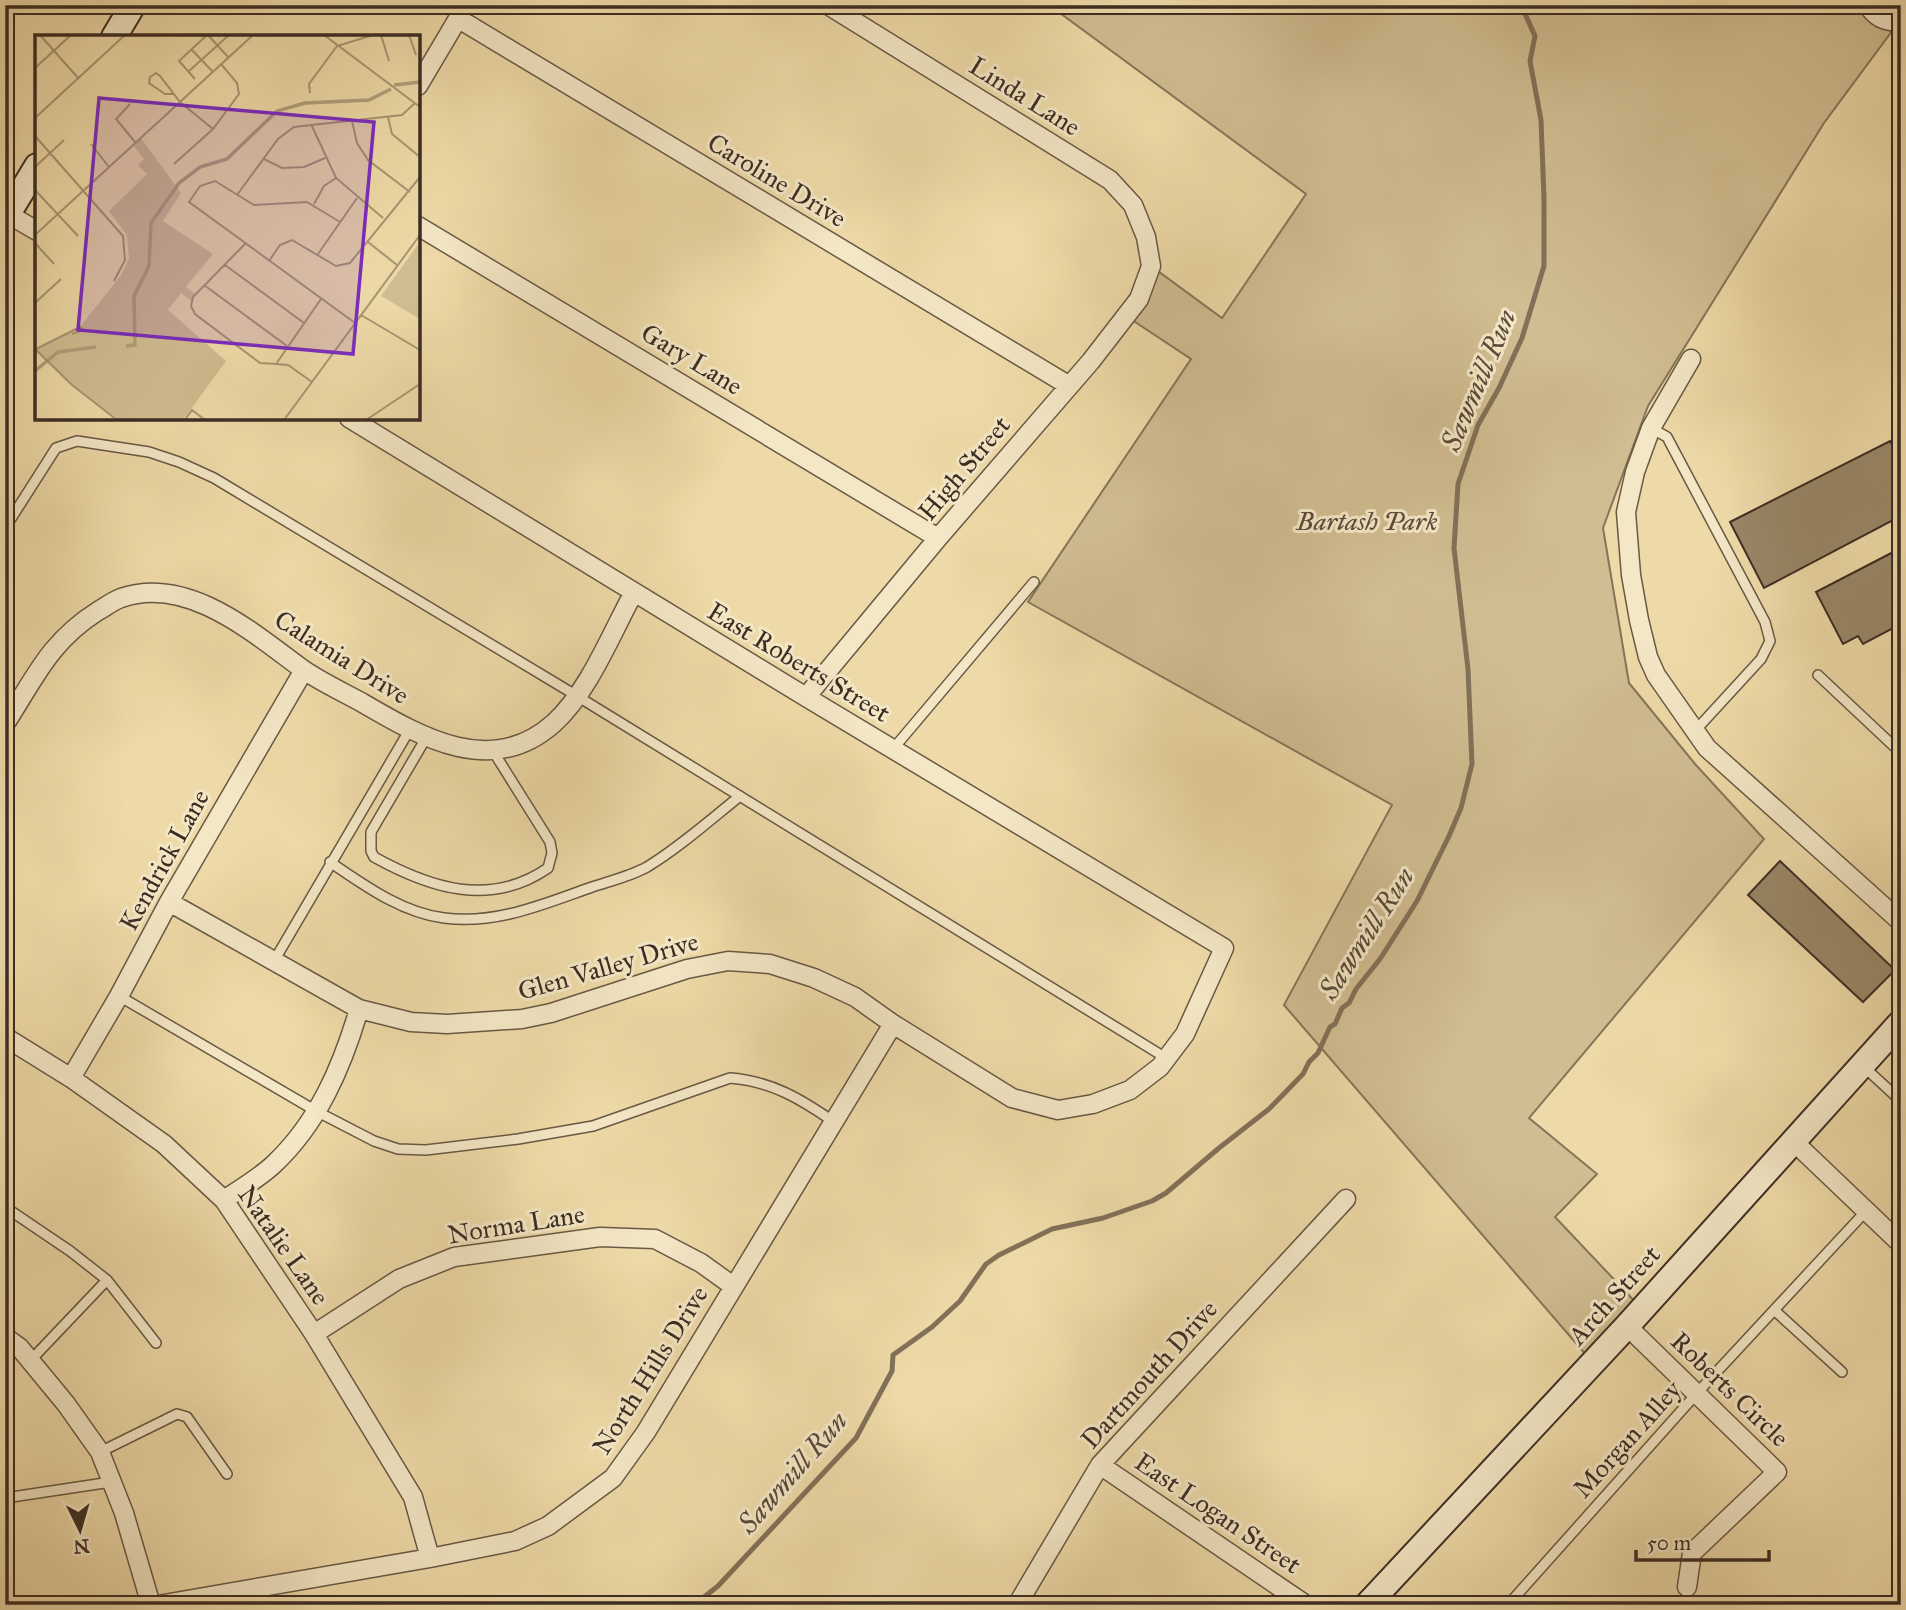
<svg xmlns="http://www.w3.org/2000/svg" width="1906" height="1610" font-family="'IM FELL Great Primer',serif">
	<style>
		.green { fill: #d0bd91; stroke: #86755a; stroke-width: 2 }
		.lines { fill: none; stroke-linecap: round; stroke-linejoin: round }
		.stream { stroke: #827158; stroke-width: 5 }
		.building { fill: #998768; stroke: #3c2d23; stroke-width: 2 }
		.lane-casing { stroke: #685844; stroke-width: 12 }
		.street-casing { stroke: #685844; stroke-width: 21 }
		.secondary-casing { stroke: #3c2d23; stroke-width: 28 }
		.lane { stroke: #f4e7c6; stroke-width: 9 }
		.street { stroke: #f4e7c6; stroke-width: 18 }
		.secondary { stroke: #f4e7c6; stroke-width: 24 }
		.labels { text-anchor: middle; stroke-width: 6; stroke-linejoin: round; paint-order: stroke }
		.street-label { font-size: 26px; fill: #3c2d23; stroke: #f4e7c6 }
		.park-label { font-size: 26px; font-style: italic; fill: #5a4a39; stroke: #f4e7c6 }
		.water-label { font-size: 28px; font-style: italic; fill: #594a39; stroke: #f4e7c6 }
		.inset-river { fill: none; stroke: #b19f7b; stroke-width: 3.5 }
		.inset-road { fill: none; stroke: #a79573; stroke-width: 2 }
		.view { fill: #7b2cbf; fill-opacity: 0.15; stroke: #7b2cbf; stroke-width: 3.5 }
		.inset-edge { fill: none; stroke: #3c2d23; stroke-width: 3.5 }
	</style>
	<rect width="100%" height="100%" fill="#eedaa8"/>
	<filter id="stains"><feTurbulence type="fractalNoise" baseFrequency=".00286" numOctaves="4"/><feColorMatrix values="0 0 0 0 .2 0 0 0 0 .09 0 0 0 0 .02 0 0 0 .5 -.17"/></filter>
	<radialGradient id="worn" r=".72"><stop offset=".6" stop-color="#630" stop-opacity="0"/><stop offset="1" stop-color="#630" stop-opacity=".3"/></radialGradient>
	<!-- green -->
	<path class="green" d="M1049 5H1901V19L1824 123 1648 406 1603 528 1629 683 1695 764 1764 839 1529 1118 1597 1174 1555 1217 1642 1309 1593 1363 1284 1005 1392 805 1028 602 1191 359 1126 316 1151 266 1222 318 1306 194Z"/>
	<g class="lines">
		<!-- stream -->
		<path class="stream" d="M694 1605 718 1586 856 1438 892 1371 893 1355 932 1327 960 1301 986 1264 999 1255 1052 1229 1103 1218 1152 1201 1166 1193 1219 1148 1269 1109 1303 1074 1309 1062 1318 1053 1330 1027 1335 1024 1342 1008 1349 1003 1356 989 1380 959 1417 901 1449 836 1461 808 1472 764 1468 669 1454 548 1458 484 1478 425 1499 388 1522 338 1544 266V198L1541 120 1530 61 1535 36 1521 5"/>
	</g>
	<!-- building -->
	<path class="building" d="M1890 441 1901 461V516L1764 588 1730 522Z
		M1901 548V624L1863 644 1858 636 1843 644 1816 592Z
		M1780 861 1895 970 1863 1002 1748 895Z"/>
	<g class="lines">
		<defs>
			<path id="lane" d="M1651 428 1667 437 1765 622 1770 641 1761 659 1694 732
				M5 528 56 448 77 441 149 452 179 462 214 478 577 696 1166 1058
				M1818 675 1901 753
				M426 738 371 832V851L374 857C430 888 490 908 548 868L552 853 550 842 493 751
				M893 749 1034 582
				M330 862C364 885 402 913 444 918 496 925 544 904 592 887 610 881 631 876 647 867 680 847 710 820 740 796
				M274 961 410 729
				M119 996 316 1111 374 1141 398 1149 426 1150 518 1139 593 1126 730 1078C771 1081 801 1099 834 1122
				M1863 1066 1901 1101
				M5 1207 70 1251 107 1280 30 1361
				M107 1280 156 1343
				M1774 1310 1842 1372
				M100 1452 177 1414 187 1417 227 1474
				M5 1498 111 1482
				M1508 1605 1698 1392 1866 1211"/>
			<path id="street" d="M1868 5C1875 18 1885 21 1898 22L1901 19
				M459 19 1068 385
				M418 86 466 5
				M8 214 37 231
				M418 226 938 538
				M1691 359 1651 428 1635 472 1626 512 1631 575 1639 620 1648 657 1656 675 1707 748 1901 922
				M806 697 938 538 1091 361 1139 299 1151 266 1146 237 1133 205 1110 180 828 5
				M5 724C35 678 49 642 98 611 105 607 113 601 121 598 187 575 252 632 301 668 319 681 341 691 361 702 421 737 492 779 554 723 589 691 611 634 634 592
				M169 902 359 1009 411 1022 447 1024 522 1019 551 1013 687 969 728 961 770 964 814 978 855 997 893 1024 1012 1098 1058 1110 1093 1104 1130 1090 1160 1067 1185 1034 1224 948 806 697 349 418
				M5 1037 71 1078 164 1144 224 1200 314 1334 413 1497 430 1558
				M71 1078 119 996 169 902 304 670
				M1793 1141 1901 1244
				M224 1200C240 1189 259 1178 273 1165 318 1123 342 1067 359 1009
				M1627 1326 1777 1472 1692 1553 1687 1587
				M314 1334 399 1279 454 1257 600 1237 655 1239 701 1263 733 1286
				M5 1337 19 1347 66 1404 100 1452 124 1513 151 1605
				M1100 1465 1306 1605
				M158 1605 430 1558 515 1541 548 1526 613 1478 646 1432 893 1024
				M1017 1605 1100 1465 1346 1199"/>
			<path id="secondary" d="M114 37 133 5
				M5 219 37 166
				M1367 1605 1627 1326 1901 1022"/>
		</defs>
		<!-- lane casing -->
		<use href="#lane" class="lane-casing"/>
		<!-- street casing -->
		<use href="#street" class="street-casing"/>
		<!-- secondary casing -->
		<use href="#secondary" class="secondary-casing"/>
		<!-- lane -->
		<use href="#lane" class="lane"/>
		<!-- street -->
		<use href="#street" class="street"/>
		<!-- secondary -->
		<use href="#secondary" class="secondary"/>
	</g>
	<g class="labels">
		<!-- street labels -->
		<g class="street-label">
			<text transform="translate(1025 96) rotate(32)" y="9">Linda Lane</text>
			<text transform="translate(777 180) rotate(31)" y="9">Caroline Drive</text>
			<text transform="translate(692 359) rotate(31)" y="9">Gary Lane</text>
			<text transform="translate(964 468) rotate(-50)" y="9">High Street</text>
			<text transform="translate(342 657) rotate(32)" y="9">Calamia Drive</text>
			<text transform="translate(799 662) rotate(31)" y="9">East Roberts Street</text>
			<text transform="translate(164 860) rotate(-61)" y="9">Kendrick Lane</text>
			<text transform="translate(608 966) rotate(-16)" y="9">Glen Valley Drive</text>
			<text transform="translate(516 1224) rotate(-9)" y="9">Norma Lane</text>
			<text transform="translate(284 1245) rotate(55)" y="9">Natalie Lane</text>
			<text transform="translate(1614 1295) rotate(-48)" y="9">Arch Street</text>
			<text transform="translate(650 1370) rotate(-58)" y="9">North Hills Drive</text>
			<text transform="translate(1149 1374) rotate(-48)" y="9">Dartmouth Drive</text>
			<text transform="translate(1730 1389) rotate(44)" y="9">Roberts Circle</text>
			<text transform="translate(1627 1439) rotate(-48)" y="9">Morgan Alley</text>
			<text transform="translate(1218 1513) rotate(34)" y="9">East Logan Street</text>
		</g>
		<!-- park labels -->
		<g class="park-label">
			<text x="1367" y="530">Bartash Park</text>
		</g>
		<!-- water labels -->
		<g class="water-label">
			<text transform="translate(1478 380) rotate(-67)" y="10">Sawmill Run</text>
			<text transform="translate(1366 933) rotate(-57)" y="10">Sawmill Run</text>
			<text transform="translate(792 1472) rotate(-49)" y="10">Sawmill Run</text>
		</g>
	</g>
	<!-- overview -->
	<g transform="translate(35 35)">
		<rect width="385" height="385" fill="#eedaa8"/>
		<path d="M106 103 146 158 128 186 178 219 151 252 160 259 156 266 146 258 133 275 191 326 148 385H84L37 350 0 314 45 292 86 240 94 223 92 200 74 176 112 139 103 130 109 124 98 110ZM385 207V284L346 261Z" fill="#d0bd91"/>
		<path class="inset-river" d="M359 50 385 47M91 311 100 310 99 261 114 231 116 188 144 148 165 132 192 124 242 76 270 68 334 65 356 54M0 336 23 317 61 312"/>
		<path class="inset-road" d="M5 0 44 44M173 0 193 22M289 0 385 72M346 0 354 26M374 0 381 20M157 15 178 37M0 33 36 0M154 36 194 0M160 44 144 26 172 0M275 58 274 49 302 11 338 0M138 59H130L114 48 115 42 121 38 125 41 145 67 178 94M95 69 81 84 100 107M353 82 357 99 385 122M0 83 90 0M317 86 322 108 333 125 375 157M276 89 301 143 348 183M0 101 88 201 90 225 79 246M56 109 74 132M229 124 247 133 269 132 290 123M139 129 178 94 204 59 202 48 186 29M0 132 29 105M0 155 43 201M202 160 243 104 259 92 367 80 380 68M279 169 289 151 301 143M305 187 272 167 219 170 180 146 165 151 154 167 320 288M0 200 218 0M333 207 362 230M0 208 19 229M211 208 158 262 156 271 160 279 225 328 241 329 286 264M283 219 322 163M234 226 245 210 257 205 301 231 315 228 385 142M190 230 269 288M169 250 252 311M0 268 26 244M326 280 385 315M0 314 37 350 82 385M1 314 45 292 49 295 37 299M241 329 253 330 277 347M150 385 157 375 170 385M249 385 385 200M331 385 385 349"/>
		<path class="view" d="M64 63 339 87 318 319 43 295Z"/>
		<rect width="385" height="385" class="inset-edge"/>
	</g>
	<!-- margin -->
	<rect width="1906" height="1610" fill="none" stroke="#eedaa8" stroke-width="28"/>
	<rect x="7" y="7" width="1892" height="1596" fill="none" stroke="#3c2d23" stroke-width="3.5"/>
	<rect x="14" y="14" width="1878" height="1582" fill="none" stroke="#3c2d23" stroke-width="2"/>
	<!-- north arrow -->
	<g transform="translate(80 1530) rotate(175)" stroke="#f4e7c6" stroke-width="5" paint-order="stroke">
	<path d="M0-5L12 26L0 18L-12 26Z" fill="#3c2d23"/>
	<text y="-10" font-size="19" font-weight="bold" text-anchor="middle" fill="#3c2d23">N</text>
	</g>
	<!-- scale -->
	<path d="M1636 1550v10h133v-10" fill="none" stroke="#3c2d23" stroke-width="3.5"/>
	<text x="1647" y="1550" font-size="21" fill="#3c2d23" stroke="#f4e7c6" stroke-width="5" paint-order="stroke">50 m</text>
	<rect width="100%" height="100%" filter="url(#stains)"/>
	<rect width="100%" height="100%" fill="url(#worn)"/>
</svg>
